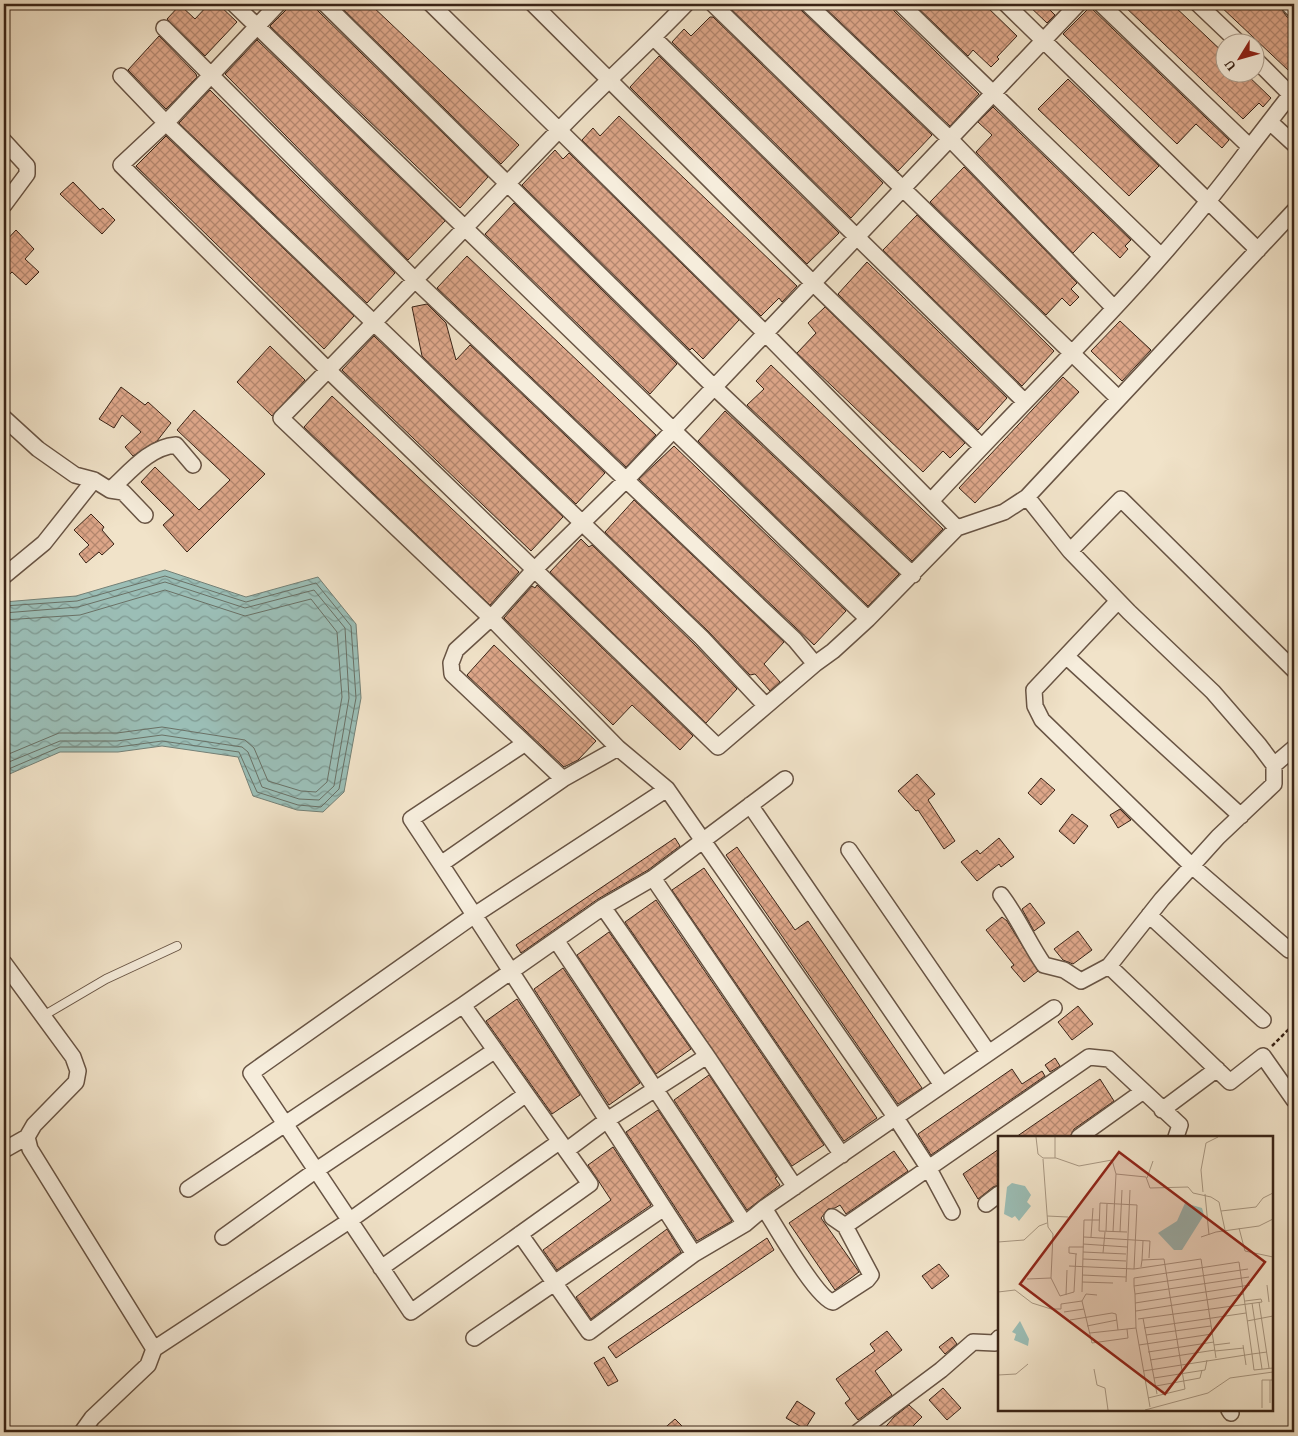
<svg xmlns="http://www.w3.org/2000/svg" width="1298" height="1436" font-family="'Gentium Book Plus',serif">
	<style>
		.water { fill: url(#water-waves); stroke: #748076 }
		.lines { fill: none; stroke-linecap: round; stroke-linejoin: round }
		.shore { stroke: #6a7166; stroke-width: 1 }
		.building { fill: url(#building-cross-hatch); stroke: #3a2417 }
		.lane-casing { stroke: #685444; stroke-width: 10 }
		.street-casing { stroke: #685444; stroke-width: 18 }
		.path { stroke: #3a2417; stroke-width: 2.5; stroke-dasharray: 4 2.5; stroke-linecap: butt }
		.lane { stroke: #f6eddc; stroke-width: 8 }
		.street { stroke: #f6eddc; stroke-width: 15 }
		.inset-road { fill: none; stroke: #a89782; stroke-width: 1 }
		.view { fill: #8f2418; fill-opacity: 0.15; stroke: #8f2418; stroke-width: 2.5 }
		.inset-edge { fill: none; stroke: #3a2417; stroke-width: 2.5 }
	</style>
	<defs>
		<pattern id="water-waves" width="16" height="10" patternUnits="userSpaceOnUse" patternTransform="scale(1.25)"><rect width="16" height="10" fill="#9bbeb6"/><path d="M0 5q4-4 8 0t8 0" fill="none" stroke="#7f9a93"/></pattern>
		<pattern id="building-cross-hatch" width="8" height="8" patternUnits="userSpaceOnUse" patternTransform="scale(1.25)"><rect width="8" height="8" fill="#dda689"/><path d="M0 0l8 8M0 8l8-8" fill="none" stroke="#b4876f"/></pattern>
	</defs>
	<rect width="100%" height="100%" fill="#f1e3c9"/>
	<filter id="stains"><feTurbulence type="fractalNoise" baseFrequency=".004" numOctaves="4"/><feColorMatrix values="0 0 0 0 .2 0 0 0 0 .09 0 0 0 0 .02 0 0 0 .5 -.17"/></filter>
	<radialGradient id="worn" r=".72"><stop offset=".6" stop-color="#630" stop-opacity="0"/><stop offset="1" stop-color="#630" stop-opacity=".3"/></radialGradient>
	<!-- water -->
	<path class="water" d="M165 570 246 597 318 577 356 624 361 698 344 792 323 812 297 810 253 796 238 757 162 746 118 752H60L5 776 4 602 76 596Z"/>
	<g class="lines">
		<!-- shore -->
		<path class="shore" d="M4 606 77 601 165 576 246 602 316 583 351 626 356 698 339 789 321 807 298 805 257 792 239 752 162 741 118 747H60L4 771
			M4 613 78 607 165 582 245 608 314 590 345 628 349 698 334 786 319 800 299 799 262 787 248 752 242 747 162 735 117 741H60L4 764
			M4 620 80 615 165 590 245 616 311 599 337 632 342 697 327 782 316 792 301 791 268 781 254 748 245 740 162 727 117 733H59L4 756"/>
	</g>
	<!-- building -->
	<path class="building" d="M209 4H218L237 22 205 56 167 19 180 5 195 19Z
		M292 4H316L318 11 488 177 460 208 270 26Z
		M338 4H370L519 145 501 164Z
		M726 4H799L802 11 932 135 898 171Z
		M821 4H892L894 11 979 94 950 126Z
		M914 4H984L1017 36 997 57 999 59 991 67 973 50 968 56Z
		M1027 4H1044L1055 15 1047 23Z
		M1122 4H1172L1226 55V72H1244L1271 98 1263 107 1259 103 1243 119Z
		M1218 4H1278L1287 17 1294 20V65L1289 71Z
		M1090 7 1229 140 1222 148 1196 124 1177 144 1063 34Z
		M710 17H713L883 183 851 218 672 42 684 29 691 36Z
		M159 36 196 74 197 77 166 109 128 70Z
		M257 40 445 221 408 260 225 74Z
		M659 56 839 233 807 264 630 87Z
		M1068 79 1159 166 1129 196 1038 109Z
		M210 90 395 273 367 303 179 123Z
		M993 107 1131 240 1125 246 1128 249 1120 258 1093 232 1073 253 976 152 992 135 978 122Z
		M619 116 797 286 782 302 779 298 761 316 582 140 593 128 600 136Z
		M166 136 354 316 324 349 136 166Z
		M555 150 563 159 569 153 739 320 703 359 692 348 690 350 522 185Z
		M964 167 1077 283 1071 289 1079 297 1070 306 1062 298 1046 315 930 202Z
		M73 182 100 210 103 208 115 220 102 234 60 194Z
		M514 203 677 364 650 394 485 234Z
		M917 215 1054 351 1022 386 883 250Z
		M16 230 34 249 25 259 39 272 26 285 12 272 4 280V243Z
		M467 256 656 435 626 467 437 288Z
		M867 262 1007 398 978 430 838 294Z
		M427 304 446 323 456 360 470 345 605 473 576 504 422 356 412 307Z
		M825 307 965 443 950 458 943 451 923 472 797 353 816 333 808 323Z
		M1120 321 1151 350 1122 381 1091 351Z
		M374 336 563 517 531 551 342 370Z
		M270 346 305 380 272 416 237 382Z
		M771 365 943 529 912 561 747 405 764 389 756 381Z
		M1063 377 1079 392 975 503 959 488Z
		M121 387 145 405 148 402 171 423 157 441 133 456 125 447 141 432 122 415 114 428 99 419Z
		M332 396 519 572 490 605 304 427Z
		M194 410 265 474 187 552 163 525 174 515 141 482 155 467 199 510 230 480 177 430Z
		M725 411 899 574 868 606 698 441Z
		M674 446 846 611 814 645 639 479Z
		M634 500 784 642 764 664 780 682 770 691 755 674 750 675 708 631 605 532Z
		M91 514 104 527 102 530 114 544 102 555 99 552 86 563 79 554 89 545 74 530Z
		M581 539 589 547 592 545 695 645 737 689 706 723 550 572Z
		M537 585 693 736 680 750 632 705 613 725 504 618 532 586 535 588Z
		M494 645 596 741 578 760 564 767 467 675Z
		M917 774 935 794 928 800 955 841 944 849 918 810 916 811 898 791Z
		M1041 778 1055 790 1041 805 1028 793Z
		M1120 809 1131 820 1118 828 1110 815Z
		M1072 814 1088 826 1074 844 1059 831Z
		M675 838 680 846 648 870 598 899 521 953 516 945Z
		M999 838 1014 857 1001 867 999 864 977 881 961 862 977 850 980 854Z
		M737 847 795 930 808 921 922 1088 898 1104 726 855Z
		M704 868 877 1118 844 1141 672 890Z
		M656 900 824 1145 792 1166 625 922Z
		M1030 903 1045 923 1034 931 1022 909Z
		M1002 917 1007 921 1038 971 1024 982 1011 967 1014 965 986 930Z
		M1078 931 1092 950 1073 964 1063 960 1054 949Z
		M609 932 691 1049 656 1074 577 955Z
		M563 968 640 1083 609 1105 534 989Z
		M517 999 580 1095 552 1114 486 1021Z
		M1078 1006 1093 1024 1072 1040 1058 1022Z
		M1055 1058 1060 1066 1050 1072 1045 1065Z
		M1012 1069 1022 1084 1042 1071 1045 1076 931 1155 918 1134Z
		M709 1075 777 1177 775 1178 780 1185 747 1210 674 1100Z
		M1100 1079 1114 1101 1074 1129 1070 1137H1016Z
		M658 1110 732 1221 697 1241 626 1132Z
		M613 1147 651 1205 557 1270 543 1250 611 1200 588 1165Z
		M999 1149V1185L993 1187 978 1199 963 1174Z
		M894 1151 908 1171 846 1214 840 1205 835 1208 828 1209 821 1218 859 1272 835 1290 789 1223Z
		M667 1229 681 1252 591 1319 576 1297Z
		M767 1238 774 1250 616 1358 608 1347Z
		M939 1264 949 1276 932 1289 922 1276Z
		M887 1331 902 1350 875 1371 892 1395 858 1420 845 1403 850 1399 836 1379 875 1351 870 1344Z
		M952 1337 957 1344 945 1354 939 1347Z
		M604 1357 618 1381 608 1386 594 1363Z
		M943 1388 961 1408 947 1420 929 1400Z
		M797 1401 815 1413 805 1429 786 1418Z
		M909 1405 922 1417 907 1432H881L894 1417Z
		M675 1419 688 1432H660Z"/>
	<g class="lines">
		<defs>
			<path id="lane" d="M43 1016 106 979 177 946"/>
			<path id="street" d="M234 4 868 619
				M278 4 166 123 121 165 328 370 718 747 766 706
				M325 4 715 388 913 575
				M431 4 766 334 957 528
				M533 4 814 284 981 446
				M686 4C645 47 601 86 560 129 467 225 375 323 281 418L491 618 618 748 667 789 896 1118 929 1169 952 1212
				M713 4 1118 398
				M808 4 951 140 1114 308
				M901 4 1160 255
				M1006 4 1258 250
				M1101 4 1250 147 1294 90
				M1198 4 1238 42
				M1288 4 1294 10
				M654 38 1024 401
				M1256 60 1290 94
				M121 76 166 123 702 638 766 706 815 664 795 640 416 281 164 28
				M1270 122 1294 144
				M4 141 27 166V174L4 205
				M4 418 38 449 75 475 94 480 110 490 123 492 145 515
				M110 490C129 473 149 447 176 445L193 465
				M931 501C1039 384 1156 275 1250 147
				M1070 551 1121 499 1294 670
				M4 576 44 543 94 480
				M1118 601 1034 690 1035 706 1042 720 1192 866 1289 950
				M1066 656 1241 816
				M815 664 833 651 868 619 957 528 1004 512 1027 497 1294 211
				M524 744 411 819C507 963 599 1109 694 1254
				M618 748 563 779 452 674 451 663 456 650 491 618 534 570 627 479 1078 4
				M1274 765 1294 748
				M750 805 942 1085
				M849 850 988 1052
				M441 864 563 779
				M653 878 842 1155
				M1001 895C1018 917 1028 942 1044 965L1064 970 1081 981 1109 966 1162 899 1218 837 1274 784V765L1259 745 1213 692 1129 612 1070 551 1027 497
				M603 907 707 1056 795 1187
				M1149 915 1263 1020
				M556 940 745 1224
				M4 963 73 1057 78 1071 76 1082 34 1125 27 1137 30 1149 154 1349 148 1365 92 1418 82 1432
				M1109 966 1230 1082 1263 1056 1294 1100
				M463 1005 590 1184 411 1312 251 1073 476 914 667 789
				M1162 1110 1217 1069
				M1079 1137 1142 1092
				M4 1150 27 1137
				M567 1150 607 1120 707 1056
				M188 1189 463 1005 603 907 653 878 785 779
				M986 1204 999 1194
				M764 1208C775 1225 817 1299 833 1302L867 1280 871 1275 845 1226 832 1217
				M845 1226 1089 1057 1109 1059 1180 1125 1176 1137
				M520 1234 589 1332 694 1254 745 1224 764 1208 1054 1008
				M223 1237 315 1171 494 1051
				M381 1268 559 1142
				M474 1338 664 1208
				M154 1349 349 1221 525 1095
				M1229 1410 1231 1413
				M858 1432 941 1370 973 1342 995 1343 999 1338"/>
		</defs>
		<!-- lane casing -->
		<use href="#lane" class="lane-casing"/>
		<!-- street casing -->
		<use href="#street" class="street-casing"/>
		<!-- path -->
		<path class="path" d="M1272 1046 1294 1024"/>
		<!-- lane -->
		<use href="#lane" class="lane"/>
		<!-- street -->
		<use href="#street" class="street"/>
	</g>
	<!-- overview -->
	<g transform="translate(998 1136)">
		<rect width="275" height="275" fill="#f1e3c9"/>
		<path d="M14 47 27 50 33 59 29 66 33 70 21 85 17 80 14 82 6 78 9 51ZM187 67 204 72 206 79 184 114H176L160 97 179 85ZM22 185 31 203 30 210 16 204 18 198 14 196Z" fill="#9bbeb6"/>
		<path class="inset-road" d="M38 1 40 18 45 22H58L81 30 114 24 118 38 148 41 152 52 190 51 195 57 213 61 221 66 227 94M57 22V1M45 23 50 91 55 98 53 142 62 160 76 156 78 118M149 42 155 25M205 56 203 34 208 7 220 1M207 58 211 99M223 75 258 71 265 62 275 57M49 80 70 81M241 92 247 115 275 121M108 95 109 68M115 96 118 38M122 96 124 54M129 96 101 95 102 67 139 69 136 133M86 101 152 105 151 122M93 101 95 72M203 101 218 96 261 90 275 83M0 106 26 104 41 90 49 87M85 108 129 111M85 116 128 118M105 117 107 96M79 118 71 117V111H86M85 123 128 125M144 124 145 105M71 130 136 133 203 123 218 222M143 131 144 124 166 123 187 253 150 262M250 133 136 150 137 158 251 141M84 139 128 141M29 143 53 142M84 146 115 147M128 146 132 54M269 149 271 166M136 150V142L241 126 254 218 145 235M0 156 17 154 34 167 53 173H63V168L84 165M84 156 86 84H102M137 158 138 192 152 271M68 159 69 134M99 159 88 158 84 165 94 207 130 202 129 193M247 165 263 163 264 166M261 166 271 232M137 167 252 149M254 167 264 233M138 175 246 158M66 176 86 173M145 182 156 242M140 183 264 166M72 184 114 177 118 178 120 194M249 185 275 180M89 190 119 184M146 192 248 177M92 197 138 192M148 199 213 190M141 209 214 198M216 209 232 207M245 209 248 229M217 215 246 212M150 216 216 206M269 216 254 218 256 234 275 232M152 224 217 214M96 233 99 249 107 252 110 274M0 239 18 238 30 228M158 250 202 242 204 234M159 258 156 242 207 234 209 224M272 267V244M264 272V244H275M147 274 210 257 232 242 275 236"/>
		<path class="view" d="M121 16 267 126 167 258 22 148Z"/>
		<rect width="275" height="275" class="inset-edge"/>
	</g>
	<!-- margin -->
	<rect width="1298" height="1436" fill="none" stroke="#f1e3c9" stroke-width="20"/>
	<rect x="5" y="5" width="1288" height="1426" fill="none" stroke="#3a2417" stroke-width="2.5"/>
	<rect x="10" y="10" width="1278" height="1416" fill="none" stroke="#3a2417"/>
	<!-- north arrow -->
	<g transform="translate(1240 58) rotate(233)"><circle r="24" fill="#f6eddc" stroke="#ab9d8d"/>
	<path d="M0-4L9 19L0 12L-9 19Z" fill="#8f2418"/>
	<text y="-8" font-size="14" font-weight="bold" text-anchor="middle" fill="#3a2417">U</text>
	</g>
	<rect width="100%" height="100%" filter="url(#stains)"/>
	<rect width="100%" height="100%" fill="url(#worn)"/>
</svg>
